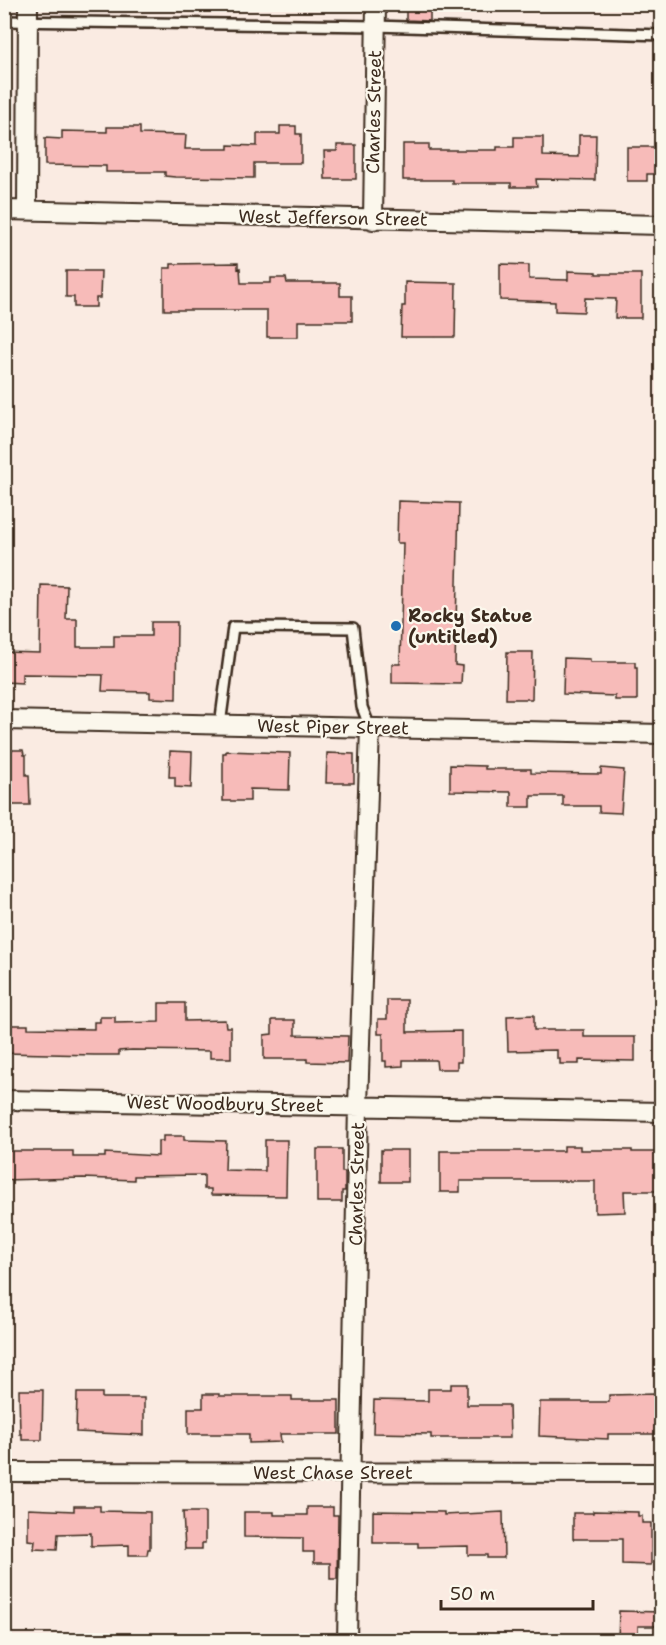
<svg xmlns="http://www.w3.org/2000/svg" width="666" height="1645" font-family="'Shantell Sans',sans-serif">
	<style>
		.building { fill: #f7bbb9; stroke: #3b2a1e; stroke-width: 1.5 }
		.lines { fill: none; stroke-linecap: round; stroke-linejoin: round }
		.lane-casing { stroke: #3b2a1e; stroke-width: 14 }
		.street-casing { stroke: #3b2a1e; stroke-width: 22 }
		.lane { stroke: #fbf7ec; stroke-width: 9 }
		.street { stroke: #fbf7ec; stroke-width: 18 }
		.poi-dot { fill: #1f6fb2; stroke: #fbf7ec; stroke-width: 2 }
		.labels { text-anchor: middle; stroke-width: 4.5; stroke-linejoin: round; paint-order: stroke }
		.street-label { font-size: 18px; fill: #3b2a1e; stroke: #fbf7ec }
		.poi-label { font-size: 18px; font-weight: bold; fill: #3b2a1e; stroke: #fbf7ec; text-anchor: start }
	</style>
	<rect width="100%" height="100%" fill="#faebe2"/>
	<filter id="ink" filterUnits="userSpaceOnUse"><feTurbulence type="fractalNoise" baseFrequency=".0167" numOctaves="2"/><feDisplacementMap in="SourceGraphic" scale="12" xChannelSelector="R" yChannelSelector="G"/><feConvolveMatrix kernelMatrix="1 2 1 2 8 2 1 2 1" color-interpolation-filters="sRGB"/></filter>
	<g filter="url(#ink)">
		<!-- building -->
		<path class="building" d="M406 4H430V21L406 20Z
			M280 126H296V134H301V163H254V178L175 177 165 176V172H106V166L45 165V138L62 139V131L107 132V127H140V134L186 135 185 149H228V145L257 146V134H280Z
			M579 135H596L595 180 536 179 537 187H511V183H452V180H403V144H429V150H497V147H514V137H543V156L579 157Z
			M337 145H356V179H325L324 151H337Z
			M627 147H658V174H647V181H627Z
			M238 263V269L240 268 241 283H271V278H286L287 283H340V296H352V321H298V337H267V310H164V268H171V264Z
			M500 264 529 265V279L568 280V271L596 272V274H641V318H615L616 299 585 298 584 312 555 311V302L500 300Z
			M66 271H101L100 298H96V307H74V297H66Z
			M405 282 456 283 455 337H401L402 306H405Z
			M398 501 459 503 455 665 462 666 461 684 392 683V664H400L403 543H397Z
			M41 585 67 586 66 619H77V647H114V636H151V622H177L176 699 150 698V692L102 691 103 675 22 674V683L4 682V652L40 653Z
			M507 652H533L532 699H506Z
			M564 658 590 659V662H635V667H637V700H615V696L563 694Z
			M6 750H23L24 755H26V775H29L30 805H7V792H4V756H6Z
			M170 751 192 752 191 788 175 787V777H169Z
			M226 751 290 753 289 790 250 789V801H223V753H226Z
			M327 753 354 754V783H326Z
			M450 765 485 766V769H531V773L601 774V768L624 770 621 813 599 812V806H563V796H531V807H511V792L450 791Z
			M387 1000H407V1032L461 1031V1062H457V1069H437L436 1060H403V1066L386 1067V1061H383V1034H378V1019H387Z
			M159 1003H185V1021L225 1020 226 1027H231V1058H210V1051L132 1050 119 1051V1055H94L4 1053V1025H28V1028L94 1029V1022H100V1017H115V1023L159 1022Z
			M534 1015V1030H584V1037H635V1061L579 1060V1064H560V1059H557V1050L508 1051 507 1016Z
			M272 1020H295V1035L348 1036 347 1063 307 1062V1059H264V1035L272 1034Z
			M163 1136H184V1140L226 1141 225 1170 265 1171V1140H287L286 1196 211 1195V1189H204V1175L134 1176V1180L83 1178 4 1180V1151H73V1157H105V1153L158 1156V1141H163Z
			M564 1146H580V1150H632V1152H662V1191H624L625 1212 595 1213V1181H460V1192H440V1151H564Z
			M317 1149H342V1172H345V1191H342V1202H317Z
			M381 1150H408V1182H381Z
			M451 1384H467V1405H509L510 1438H431V1434L373 1433 374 1400 428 1401V1389H451Z
			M19 1390H43L42 1440H22V1434H20Z
			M77 1393H102V1398H144V1435L76 1432Z
			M203 1394H219V1396H292V1400H339V1434H280L281 1442 249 1443V1434H188V1408H203Z
			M657 1394V1401H662V1425H657V1434H608V1439L539 1436 540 1402H609V1395Z
			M74 1506H100V1511L150 1512V1549H148L147 1555H129V1545L91 1546V1533L58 1534 57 1550 34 1549 35 1541 28 1540V1509L74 1511Z
			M307 1507H333V1515H338L337 1579H330V1563H314V1552H303V1538L244 1537V1512H274V1515H307Z
			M373 1511 444 1512V1515L503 1512 504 1558H487V1555H468V1546L418 1547V1543H373Z
			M593 1511 638 1512V1516H642V1523H651V1565L622 1564V1539H573V1513H593Z
			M183 1512H205V1543H202V1549H185Z
			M619 1611 662 1612V1626H638V1641H618Z"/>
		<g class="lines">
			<defs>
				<path id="lane" d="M4 21 375 26 662 35
					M220 725 233 627 353 628 362 707 370 728"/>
				<path id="street" d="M4 210 662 225
					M27 210 28 4
					M373 220 376 4
					M4 720 662 734
					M4 1100 662 1112
					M4 1472 662 1473
					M347 1640 358 1106 370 728"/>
			</defs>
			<!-- lane casing -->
			<use href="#lane" class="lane-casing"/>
			<!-- street casing -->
			<use href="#street" class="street-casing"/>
			<!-- lane -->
			<use href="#lane" class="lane"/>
			<!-- street -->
			<use href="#street" class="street"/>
		</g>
	</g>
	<!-- markers -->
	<circle class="poi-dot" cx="396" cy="626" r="6"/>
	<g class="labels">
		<!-- street labels -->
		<g class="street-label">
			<text transform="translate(374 112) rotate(-89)" y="6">Charles Street</text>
			<text transform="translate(333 218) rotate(1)" y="6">West Jefferson Street</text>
			<text transform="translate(333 727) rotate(1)" y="6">West Piper Street</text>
			<text transform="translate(225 1104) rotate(1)" y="6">West Woodbury Street</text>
			<text transform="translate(357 1184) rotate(-89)" y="6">Charles Street</text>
			<text x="333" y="1479">West Chase Street</text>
		</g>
		<!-- poi labels -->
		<g class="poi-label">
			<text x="408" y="622">Rocky Statue<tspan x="408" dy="21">(untitled)</tspan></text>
		</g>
	</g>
	<!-- margin -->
	<rect width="666" height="1645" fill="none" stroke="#fbf7ec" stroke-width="24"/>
	<rect x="12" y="12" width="642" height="1621" fill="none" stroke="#3b2a1e" stroke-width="2" filter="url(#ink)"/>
	<!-- scale -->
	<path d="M441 1600v9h152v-9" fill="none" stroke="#3b2a1e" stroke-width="3"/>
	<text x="450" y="1600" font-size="18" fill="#3b2a1e" stroke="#fbf7ec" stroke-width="4.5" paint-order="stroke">50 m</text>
</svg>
